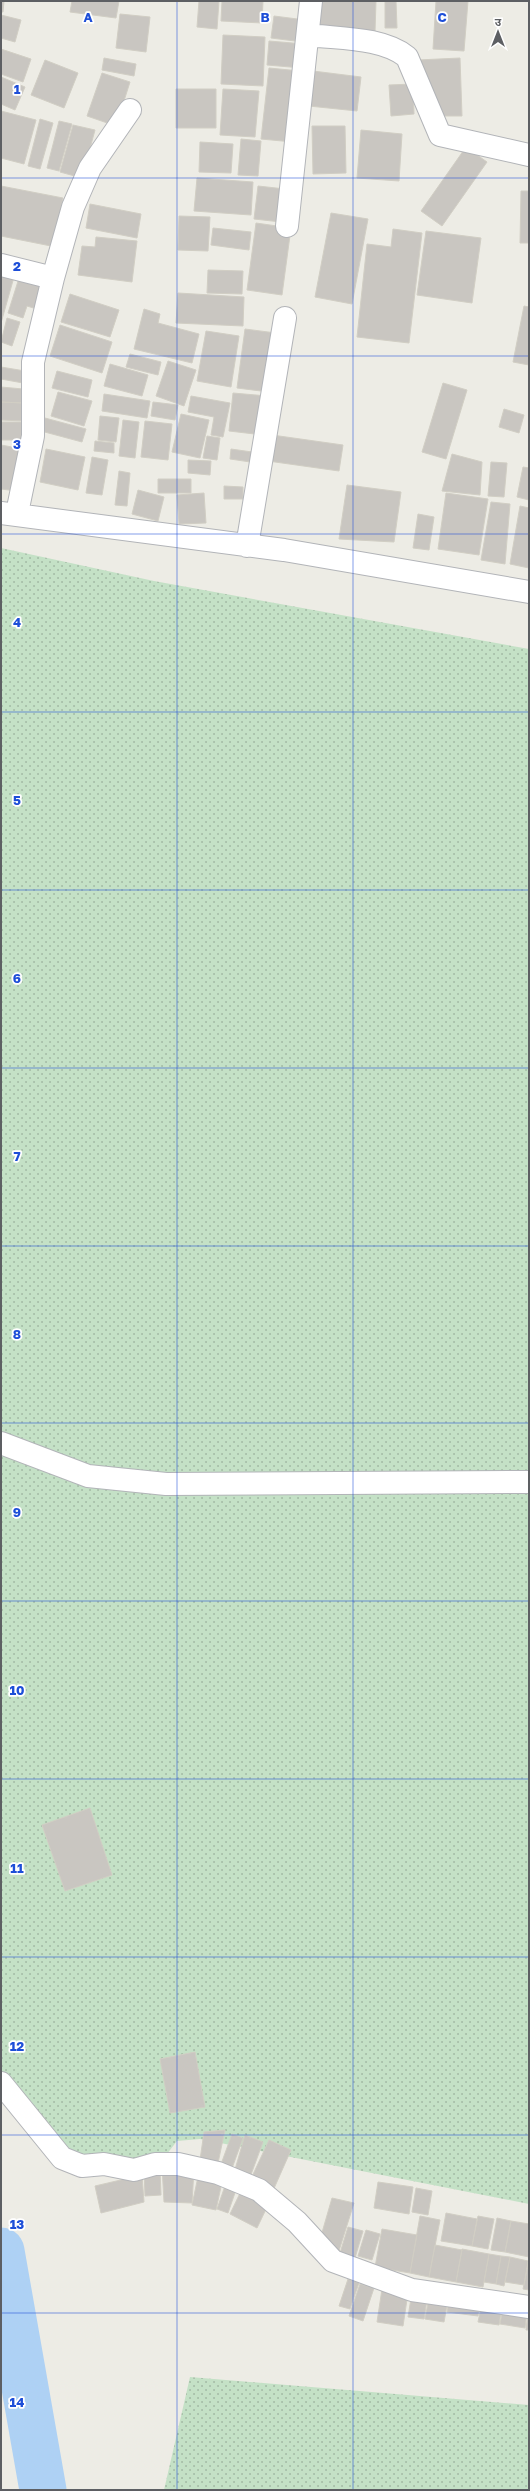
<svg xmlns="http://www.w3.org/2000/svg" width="530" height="2491" font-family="'Golos Text','Noto Sans Devanagari',sans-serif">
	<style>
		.grass { fill: url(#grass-dots) }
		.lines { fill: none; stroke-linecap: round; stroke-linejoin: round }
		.river { stroke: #aed1f4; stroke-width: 47 }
		.building { fill: #c9c6c1; stroke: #d1cec4 }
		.minor-casing { stroke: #b2b4b8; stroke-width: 24 }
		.minor { stroke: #fff; stroke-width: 22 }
		.grid { fill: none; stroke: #1d4ed8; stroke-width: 1; stroke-opacity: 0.55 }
		.grid-label { font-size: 13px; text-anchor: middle; font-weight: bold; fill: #1d4ed8; stroke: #fff; stroke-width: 3.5; stroke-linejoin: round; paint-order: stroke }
	</style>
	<defs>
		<pattern id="grass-dots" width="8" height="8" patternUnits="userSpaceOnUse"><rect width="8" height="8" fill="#c4e1c6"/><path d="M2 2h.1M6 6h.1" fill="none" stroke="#a2baa4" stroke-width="1.8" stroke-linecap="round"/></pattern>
	</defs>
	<rect width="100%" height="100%" fill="#edece5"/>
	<!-- grass -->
	<path class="grass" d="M1 548 154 581 529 649V2204L200 2139 177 2141 163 2159 89 2175 1 2088Z
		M190 2377 529 2405V2490H164Z"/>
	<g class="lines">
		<!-- river -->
		<path class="river" d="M1 2251 43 2490"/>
	</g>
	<!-- building -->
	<path class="building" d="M1 1H4L3 12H1Z
		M72 1H119L116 18 70 12Z
		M199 1H219L217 29 197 27Z
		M222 1H263L262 23 221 21Z
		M318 1H376L375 32 317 31Z
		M385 1H396L397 28H385Z
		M436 1H468L464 51 433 49Z
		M120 14 150 17 146 52 116 48Z
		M1 15 21 20 15 42 1 38Z
		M274 16 305 20 303 42 271 38Z
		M223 35 265 37 263 86 221 84Z
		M269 41 304 44 302 68 267 65Z
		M1 49 31 59 23 82 1 74Z
		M104 58 136 64 134 76 102 70Z
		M460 58 462 116H435L418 60Z
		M45 60 78 73 64 108 31 95Z
		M269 68 300 71 293 142 261 139Z
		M313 71 361 77 357 111 309 106Z
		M102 73 130 82 116 126 87 116Z
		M1 77 25 87 15 110 1 104Z
		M413 84 414 114 391 116 389 85Z
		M176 89H216V128H176Z
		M223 89 259 91 255 137 220 135Z
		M1 111 36 120 24 164 1 158Z
		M40 119 53 123 40 169 28 166Z
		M59 121 72 124 59 171 47 168Z
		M73 125 95 130 82 178 60 172Z
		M312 126H345L346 173 313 174Z
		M361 130 402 134 399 181 357 178Z
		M241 139 261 141 258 176 238 175Z
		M200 142 233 144 231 173 199 172Z
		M466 147 487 162 442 226 421 211Z
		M197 178 253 182 251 215 194 211Z
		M1 186 63 198 55 239 51 246 1 236Z
		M258 186 285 189 281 222 254 219Z
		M521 191H529V243H520Z
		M90 204 141 214 137 238 86 228Z
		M331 213 368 219 352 304 315 297Z
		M179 216 210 217 208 251 178 250Z
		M256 223 291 228 282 295 247 290Z
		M213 228 251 232 249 250 211 245Z
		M393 229 422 233 409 343 357 337 367 244 391 247Z
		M426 231 481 238 472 303 417 295Z
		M96 237 137 241 132 282 78 275 82 246 95 247Z
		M208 270 243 271 242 294 207 293Z
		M1 273 14 277 1 323Z
		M19 278 47 287 40 310 27 306 23 318 8 313Z
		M178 293 244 297 243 326 176 323Z
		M70 294 119 310 110 337 61 322Z
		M524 306 529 307V365L513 362Z
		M144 309 160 314 158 323 199 334 192 363 134 349Z
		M7 318 20 322 12 346 1 342Z
		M60 325 112 342 102 373 50 356Z
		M245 329 276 333 269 392 237 388Z
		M206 331 239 336 231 387 197 381Z
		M130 354 161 362 158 375 126 367Z
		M168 361 196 370 184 406 156 396Z
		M110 364 148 375 142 396 104 386Z
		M1 367 25 371 23 383 1 379Z
		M57 371 92 380 88 397 52 388Z
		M443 383 467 390 446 459 422 452Z
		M1 387 23 389 22 403 1 402Z
		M58 392 92 401 84 426 51 416Z
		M233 393 267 396 263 435 229 431Z
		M104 394 150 401 147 418 102 411Z
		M191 396 230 403 223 437 211 435 214 417 188 412Z
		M1 402 25 403 24 421 1 420Z
		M153 402 178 405 175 420 151 416Z
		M504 409 524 415 519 433 499 427Z
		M181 414 209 420 200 458 172 452Z
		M100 416 119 418 116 442 98 440Z
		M45 418 86 429 82 442 41 431Z
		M123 420 139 422 135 458 119 456Z
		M145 421 172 424 168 460 141 457Z
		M1 422H23V440H1Z
		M272 435 343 445 339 471 268 461Z
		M207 436 220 438 217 460 203 458Z
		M95 441 114 443V453L94 451Z
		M1 445 23 449 17 491 1 489Z
		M46 449 85 457 78 490 40 482Z
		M231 449 259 453 257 463 230 459Z
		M452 454 482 462 480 495 442 491Z
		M92 457 108 460 102 495 86 493Z
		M188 460 211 461 210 475 188 473Z
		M491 462 507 463 504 497 488 496Z
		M523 467 529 468V500L517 497Z
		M119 471 130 473 127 506 115 505Z
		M158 479H191V493H158Z
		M347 485 401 492 394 542 339 539Z
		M224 486 243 487V499H224Z
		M138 490 164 497 158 521 132 514Z
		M204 493 206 523 179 524 177 495Z
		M446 493 488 499 479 555 438 549Z
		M491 502 510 504 505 564 481 560Z
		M520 506 529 508V568L510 564Z
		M418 514 434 517 429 550 413 548Z
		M90 1808 112 1875 65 1891 42 1825Z
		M195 2052 205 2107 170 2113 160 2059Z
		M225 2130 218 2163 200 2160 204 2132Z
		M232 2134 243 2138 231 2171 220 2167Z
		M245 2135 263 2142 249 2180 234 2173Z
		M269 2140 291 2150 272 2193 249 2183Z
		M162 2166 194 2169 192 2203 164 2202Z
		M160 2170 161 2195 145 2196 144 2171Z
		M199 2172 222 2182 216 2210 192 2205Z
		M142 2175 144 2202 101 2213 95 2186Z
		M378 2182 413 2187 409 2214 374 2208Z
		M226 2183 237 2187 228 2213 217 2209Z
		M416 2188 432 2191 428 2215 412 2212Z
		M242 2189 269 2203 257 2228 230 2214Z
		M332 2198 354 2203 338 2254 319 2243Z
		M446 2213 477 2219 472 2246 441 2241Z
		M420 2216 440 2220 429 2277 410 2273Z
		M478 2216 494 2219 488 2249 472 2246Z
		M497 2218 511 2221 505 2252 491 2250Z
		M511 2221 529 2224V2257L505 2252Z
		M348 2227 363 2231 355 2258 340 2253Z
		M382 2229 417 2235 410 2273 375 2267Z
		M366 2230 380 2234 372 2260 358 2256Z
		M435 2245 462 2250 456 2282 429 2277Z
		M462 2249 489 2254 483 2287 456 2282Z
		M489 2254 501 2256 496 2284 484 2282Z
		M501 2256 510 2257 504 2286 496 2284Z
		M510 2257 528 2261 524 2285 505 2282Z
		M528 2265H529V2290L523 2289Z
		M348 2279 359 2283 350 2309 339 2306Z
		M360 2284 374 2288 363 2321 349 2316Z
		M382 2289 408 2293 403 2326 377 2322Z
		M412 2292 428 2294 424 2319 408 2317Z
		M450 2296 480 2301 478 2316 447 2312Z
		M429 2297 448 2300 444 2322 425 2319Z
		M482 2303 502 2306 499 2325 478 2322Z
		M503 2308 527 2312 525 2328 500 2324Z
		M528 2313H529V2330H526Z"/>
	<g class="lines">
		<defs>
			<path id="minor" d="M309 35C339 39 382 37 407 57L440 135 529 155
				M287 226 311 1
				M1 265 53 278 33 362V436L17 513
				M53 278 73 207 90 168 130 110
				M1 513 284 550 529 592
				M247 546 285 318
				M1 1443 88 1476 166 1484 529 1482
				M1 2083 62 2158 82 2166 104 2164 134 2170 155 2164H178L218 2173 259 2190 297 2222 333 2261 412 2290 529 2307"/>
		</defs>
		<!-- minor casing -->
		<use href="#minor" class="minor-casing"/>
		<!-- minor -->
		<use href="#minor" class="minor"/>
	</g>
	<!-- grid -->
	<path class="grid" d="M177 1V2490M353 1V2490M1 178H529M1 356H529M1 534H529M1 712H529M1 890H529M1 1068H529M1 1246H529M1 1423H529M1 1601H529M1 1779H529M1 1957H529M1 2135H529M1 2313H529"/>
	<g class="grid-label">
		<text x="88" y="22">A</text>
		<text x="265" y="22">B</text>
		<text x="442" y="22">C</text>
		<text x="17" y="94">1</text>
		<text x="17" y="271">2</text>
		<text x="17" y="449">3</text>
		<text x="17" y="627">4</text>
		<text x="17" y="805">5</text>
		<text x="17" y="983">6</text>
		<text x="17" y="1161">7</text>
		<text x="17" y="1339">8</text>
		<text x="17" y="1517">9</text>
		<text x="17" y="1695">10</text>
		<text x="17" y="1873">11</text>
		<text x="17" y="2051">12</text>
		<text x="17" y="2229">13</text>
		<text x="17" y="2407">14</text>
	</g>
	<!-- border -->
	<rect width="530" height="2491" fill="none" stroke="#5d5f63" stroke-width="4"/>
	<!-- north arrow -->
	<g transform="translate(498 32)" stroke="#ffffff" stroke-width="3" paint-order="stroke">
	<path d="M0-3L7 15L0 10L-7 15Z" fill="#5d5f63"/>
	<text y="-6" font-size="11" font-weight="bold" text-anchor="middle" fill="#5d5f63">उ</text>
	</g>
</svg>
